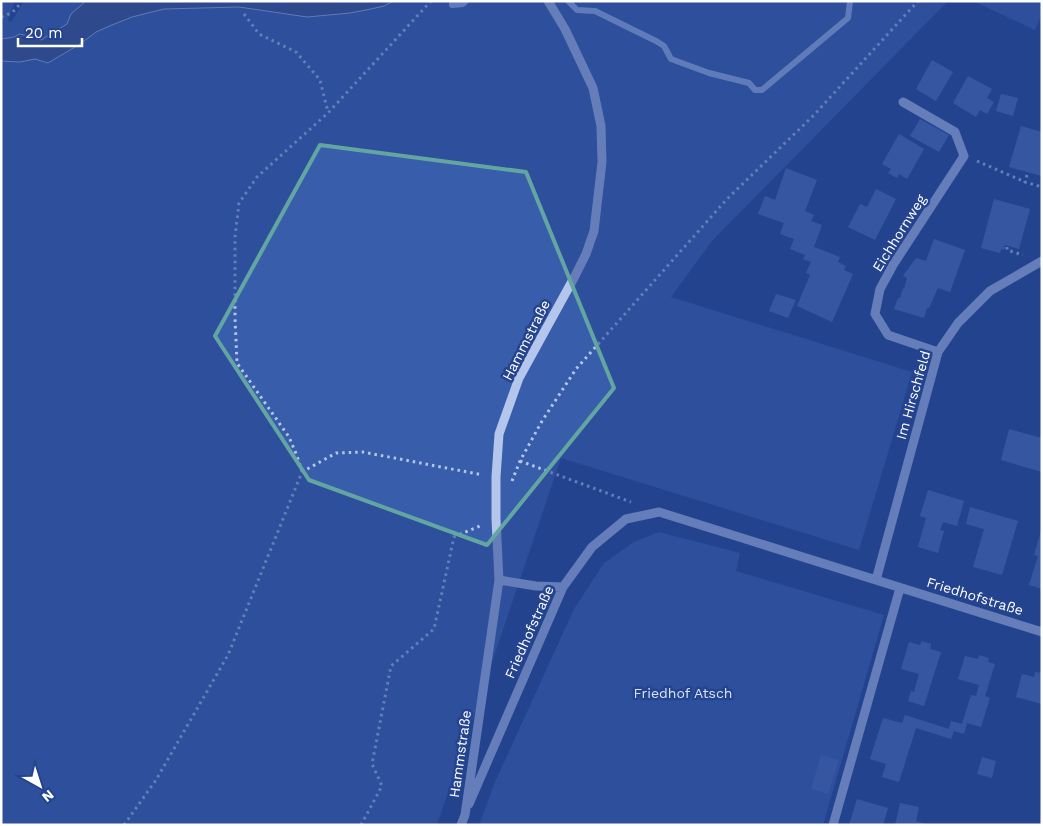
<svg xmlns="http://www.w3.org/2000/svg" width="1043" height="826" font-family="'Work Sans',sans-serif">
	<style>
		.green { fill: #385dab }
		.water { fill: #3a5289; stroke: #a8bfec }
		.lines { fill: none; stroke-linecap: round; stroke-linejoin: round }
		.stream { stroke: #a8bfec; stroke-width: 6 }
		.building { fill: #4c6eb5 }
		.path { stroke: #b4c6ec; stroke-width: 3; stroke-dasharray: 2.5 4; stroke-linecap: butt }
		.minor { stroke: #b4c6ec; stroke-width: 9 }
		.marked { fill: none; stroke: #63a6a1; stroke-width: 4; stroke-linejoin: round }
		.labels { text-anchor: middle; stroke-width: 5; stroke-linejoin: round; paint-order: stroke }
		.street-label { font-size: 14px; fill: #fff; stroke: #24448f }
		.park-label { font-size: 14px; fill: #d8e3f9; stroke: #24448f }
	</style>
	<rect width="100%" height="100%" fill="#24448f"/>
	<!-- green -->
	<path class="green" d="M1 1H15L8 20 11 22 24 1H86L71 14 67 24 41 40 29 36 19 34C15 38 7 38 1 39Z
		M393 1H948L712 241 671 297 912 372 859 550 561 458 437 825H1V61L20 62 35 59 48 63 80 44 96 32 112 25 132 17 164 9 239 7 307 17 350 13 371 9 384 6Z
		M973 1H1042V14L1035 30Z
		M659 532 740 553 736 571 884 615 823 825H479L495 782 574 609 604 563 634 542Z"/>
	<!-- water -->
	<path class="water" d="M86 1H393L384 6 371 9 350 13 307 17 239 7 164 9 132 17 112 25 96 32 80 44 48 63 35 59 20 62 1 61V39C7 38 15 38 19 34L29 36 41 40 67 24 71 14Z"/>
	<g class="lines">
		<!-- stream -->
		<path class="stream" d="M452 1V5L463 4 466 1
			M568 1 577 10 595 11 656 41 664 46 671 59 709 73 749 83 755 90H762L848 18 850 1"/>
	</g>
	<!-- building -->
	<path class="building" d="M932 60 953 72 936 101 916 89Z
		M968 76 992 89 987 98 994 102 987 114 980 110 976 117 953 103Z
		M1001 94 1018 98 1013 116 996 111Z
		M920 119 949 135 939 152 910 136Z
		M1021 126 1042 132V176L1009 167Z
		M899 134 924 149 907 179 899 174 897 178 888 173 891 169 882 164Z
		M786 168 817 180 805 211 814 215 811 221 822 225 814 247 840 257 838 262 846 266 844 270 853 274 832 322 797 306 810 275 806 273 811 262 803 259 805 255 790 249 794 239 780 234 784 223 758 214 765 196 775 200Z
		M876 189 896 199 875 240 848 227 860 204 867 207Z
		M994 199 1030 209 1019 249 1005 245 1004 250 1001 249 1000 253 981 248Z
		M934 239 965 250 950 292 938 288 929 308H927L924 318 894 309 898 298H900L903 288 904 289 907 278 903 276 916 258 926 261Z
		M776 294 796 300 788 318 769 311Z
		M1009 429 1042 438V472L1001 460Z
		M928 490 964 501 957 526 943 522 940 530 944 531 938 553 918 547 926 518 920 516Z
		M970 507 1018 521 1002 575 973 567 984 529 966 524Z
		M1041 531H1042V589L1029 585 1038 556 1034 555Z
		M922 641 931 644 930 649 941 652 924 706 908 701 911 691 914 692 919 674 901 669 909 642 920 645Z
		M979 655 989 658 988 662 995 664 985 696 990 698 981 727 967 723 964 734 954 731 951 739 916 728 899 782 882 777 886 764 870 759 883 718 902 723 905 715 949 729 951 721 962 724 971 695 976 696 979 685 958 679 965 656 978 659Z
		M1035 672 1042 673V704L1016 697 1022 674 1034 677Z
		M821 755 839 760 828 794 811 789Z
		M982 757 996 761 992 778 977 774Z
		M857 799 888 808 883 825H849Z
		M900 803 919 807 916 821 929 825H895Z"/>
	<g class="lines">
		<!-- path -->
		<path class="path" d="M244 14 259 34 296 52 320 80 328 112
			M1 17C11 14 17 10 21 1
			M977 161 1025 182
			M1027 175 1025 182 1042 187
			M1007 247V250L1023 255
			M520 461 631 502
			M302 472 297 456 289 437 237 363 235 318V237L239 203 257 177 328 113 431 1
			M512 481 520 461 542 421 576 369 727 199 814 115 918 1
			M124 825 156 780 228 655 302 472 336 453 363 452 483 475
			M361 825 382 786 372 764 391 666 434 629 454 537 482 525"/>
		<!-- minor -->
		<path class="minor" d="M903 102 955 132 964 156 893 265 880 289 875 314 888 335 938 352
			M499 580 536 586 563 587
			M876 580 938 352 958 323 990 291 1042 261
			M469 804 563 587 592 547 626 519 659 512 1042 632
			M461 825 465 815 499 580 496 519V477L499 434 519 378 575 276 586 254 594 231 602 162 601 126 593 88 565 29 548 1
			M833 825 900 588"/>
	</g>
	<!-- marked area -->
	<path d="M0 0H1043V826H0ZM320 145 526 172 614 388 487 545 309 480 215 336Z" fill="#24448f" fill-opacity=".55" fill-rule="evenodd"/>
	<path class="marked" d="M320 145 526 172 614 388 487 545 309 480 215 336Z"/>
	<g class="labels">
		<!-- street labels -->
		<g class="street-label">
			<text transform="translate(899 233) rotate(-58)" y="5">Eichhornweg</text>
			<text transform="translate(526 340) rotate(-63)" y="5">Hammstraße</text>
			<text transform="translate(913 395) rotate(-74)" y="5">Im Hirschfeld</text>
			<text transform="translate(975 596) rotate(17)" y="5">Friedhofstraße</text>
			<text transform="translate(529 632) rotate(-66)" y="5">Friedhofstraße</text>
			<text transform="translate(460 754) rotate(-82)" y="5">Hammstraße</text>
		</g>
		<!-- park labels -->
		<g class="park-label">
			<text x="683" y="698">Friedhof Atsch</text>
		</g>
	</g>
	<!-- border -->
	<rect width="1043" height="826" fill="none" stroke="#ffffff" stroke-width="5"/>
	<!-- north arrow -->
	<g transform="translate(40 786) rotate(141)" stroke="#24448f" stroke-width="4" paint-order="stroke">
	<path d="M0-4L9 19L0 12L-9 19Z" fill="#ffffff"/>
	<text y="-8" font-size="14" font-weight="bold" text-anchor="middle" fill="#ffffff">N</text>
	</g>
	<!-- scale -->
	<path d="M18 38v8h64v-8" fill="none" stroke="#ffffff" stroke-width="2.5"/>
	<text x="25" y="38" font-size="15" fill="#ffffff" stroke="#24448f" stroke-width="4" paint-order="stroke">20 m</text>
</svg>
